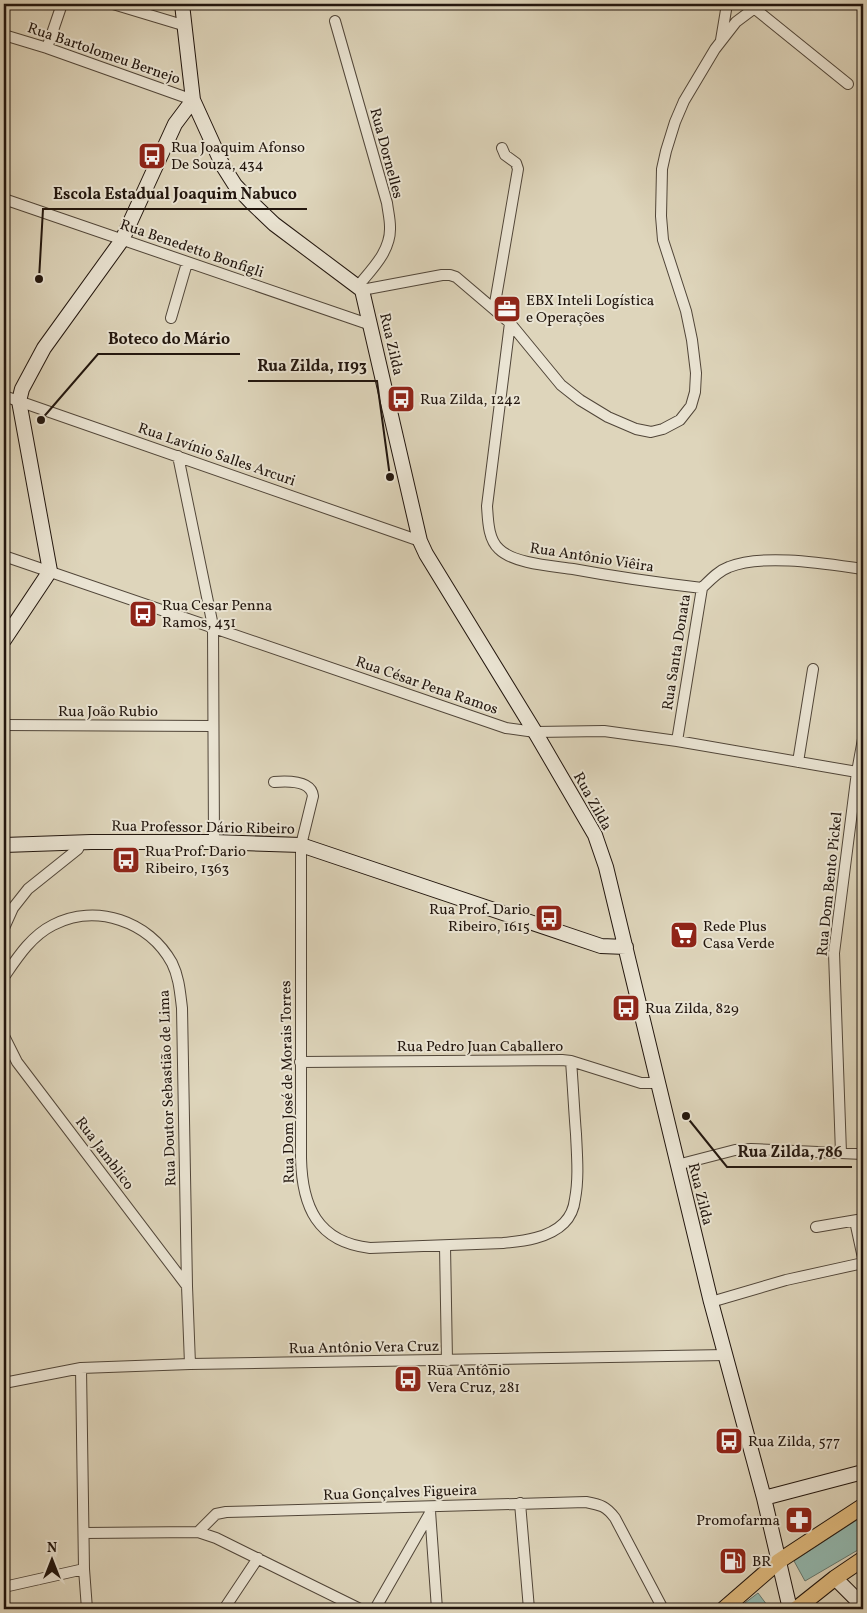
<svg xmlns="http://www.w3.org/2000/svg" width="867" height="1613" font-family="Vollkorn,serif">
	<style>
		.water { fill: #93b9b0; stroke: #66786f }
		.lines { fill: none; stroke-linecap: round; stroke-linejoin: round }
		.street-casing { stroke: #514639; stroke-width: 12 }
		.secondary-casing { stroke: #22160e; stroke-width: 16 }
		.primary-casing { stroke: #22160e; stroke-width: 17 }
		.street { stroke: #eae4d3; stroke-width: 10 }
		.secondary { stroke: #eae4d3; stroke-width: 14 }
		.primary { stroke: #dfba7e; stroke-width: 15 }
		.labels { text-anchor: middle; stroke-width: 4; stroke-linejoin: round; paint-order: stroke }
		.street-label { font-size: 15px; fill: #22160e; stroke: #eae4d3 }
		.poi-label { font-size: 15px; fill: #22160e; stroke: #eae4d3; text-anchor: start }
		.leader { fill: none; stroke: #22160e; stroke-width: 2 }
		.callout-dot { fill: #22160e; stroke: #eae4d3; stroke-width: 2 }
		.callout-label { font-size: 16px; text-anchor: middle; font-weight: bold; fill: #22160e; stroke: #eae4d3; stroke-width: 4; stroke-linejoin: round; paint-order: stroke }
	</style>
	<rect width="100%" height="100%" fill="#ded5bb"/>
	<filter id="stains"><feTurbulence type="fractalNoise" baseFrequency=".004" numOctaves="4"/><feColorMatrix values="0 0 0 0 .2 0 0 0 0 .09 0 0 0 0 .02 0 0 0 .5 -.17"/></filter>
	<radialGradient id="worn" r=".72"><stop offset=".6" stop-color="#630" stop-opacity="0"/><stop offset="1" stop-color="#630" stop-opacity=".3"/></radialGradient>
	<!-- water -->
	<path class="water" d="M863 1516V1547L805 1581 794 1561Z
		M758 1593 770 1609H737Z"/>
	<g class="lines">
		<defs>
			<path id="street" d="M113 4 186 26
				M754 8 848 84
				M335 21 387 203C388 211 390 219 390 227 391 251 372 269 358 286
				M4 35 47 48 193 100
				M721 40 727 4
				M47 48 62 4
				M4 199 371 325
				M362 290 442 275H450L456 277 510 323 561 385 580 400 608 417 636 429 651 432 663 429 680 420 691 406 695 392 696 373 692 340 686 311 663 240 661 216 662 169 666 151 675 122 684 101 715 49 736 22 760 4
				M494 309 518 169 516 163 505 155 502 148
				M171 318 187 263
				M510 323 487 506C488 520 488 539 499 549 514 564 553 566 573 569 616 577 659 583 702 588
				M4 396 420 541
				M178 456 213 626 214 842
				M4 556 506 728 535 732 604 731 677 741 857 772
				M4 725 213 726
				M677 741 702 588C710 580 718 571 729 567 764 553 827 564 863 569
				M798 762 813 669
				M274 782C286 781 311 780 313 796L301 845V1158C302 1206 317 1242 370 1248L503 1243C524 1241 549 1238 564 1223 570 1217 574 1208 575 1199 579 1178 577 1156 576 1134 574 1110 573 1086 571 1061
				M4 928 13 908 28 889 78 849 81 842
				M4 977C17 958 31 936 53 925 96 903 149 921 172 963 179 977 180 992 182 1008L187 1286 190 1364
				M4 1036 17 1062 187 1286
				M300 1062 562 1060 571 1061 641 1083H657
				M841 1153 834 953 857 772 863 739
				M677 1165 735 1150 751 1149 863 1154
				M855 1221 863 1258
				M816 1227 863 1219
				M445 1246 447 1361
				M711 1302 786 1280 863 1263
				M81 1368 84 1569 87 1609
				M4 1383 81 1368 190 1364 726 1355
				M520 1503 529 1609
				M430 1511 437 1609
				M198 1532 216 1514 226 1512 586 1502C601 1505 606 1506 615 1518L663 1609
				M84 1533 198 1532 216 1538 360 1609
				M4 1587 84 1569
				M224 1609 258 1558
				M375 1609 430 1513"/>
			<path id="secondary" d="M182 4 193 100 223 166 235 185 251 202 274 224 362 290 420 541 426 554 535 732 595 835 606 867 711 1302 764 1498 790 1609
				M4 640 50 571 19 401 22 389 44 348 122 240 175 124 193 100
				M4 845 91 842H214L301 845 601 946 626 947
				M764 1498 863 1472
				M835 1578 863 1606"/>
			<path id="primary" d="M724 1609 779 1561 863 1506
				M796 1609 835 1578 863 1559"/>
		</defs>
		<!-- street casing -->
		<use href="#street" class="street-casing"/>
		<!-- secondary casing -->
		<use href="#secondary" class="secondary-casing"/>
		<!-- primary casing -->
		<use href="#primary" class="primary-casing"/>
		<!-- street -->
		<use href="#street" class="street"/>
		<!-- secondary -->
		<use href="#secondary" class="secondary"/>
		<!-- primary -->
		<use href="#primary" class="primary"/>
	</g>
	<!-- icons -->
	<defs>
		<symbol id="bus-square" viewBox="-11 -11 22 22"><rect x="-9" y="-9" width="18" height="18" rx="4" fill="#8f2418" stroke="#eae4d3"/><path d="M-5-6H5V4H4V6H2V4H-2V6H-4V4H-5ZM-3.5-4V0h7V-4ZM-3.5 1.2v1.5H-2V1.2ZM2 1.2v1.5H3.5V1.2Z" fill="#fff"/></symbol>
		<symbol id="office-square" viewBox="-11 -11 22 22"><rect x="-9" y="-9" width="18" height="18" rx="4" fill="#8f2418" stroke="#eae4d3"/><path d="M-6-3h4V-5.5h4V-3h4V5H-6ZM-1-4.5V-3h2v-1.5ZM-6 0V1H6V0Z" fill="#fff"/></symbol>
		<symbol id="supermarket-square" viewBox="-11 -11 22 22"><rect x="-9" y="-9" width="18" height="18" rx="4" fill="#8f2418" stroke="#eae4d3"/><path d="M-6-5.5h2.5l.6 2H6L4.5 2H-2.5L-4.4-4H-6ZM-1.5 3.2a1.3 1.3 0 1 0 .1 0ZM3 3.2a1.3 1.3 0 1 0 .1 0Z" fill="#fff"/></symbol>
		<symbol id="pharmacy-square" viewBox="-11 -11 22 22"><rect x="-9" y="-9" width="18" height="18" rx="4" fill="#8f2418" stroke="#eae4d3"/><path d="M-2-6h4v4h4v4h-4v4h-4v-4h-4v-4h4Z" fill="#fff"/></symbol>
		<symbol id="fuel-square" viewBox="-11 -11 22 22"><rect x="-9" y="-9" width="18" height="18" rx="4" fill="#8f2418" stroke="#eae4d3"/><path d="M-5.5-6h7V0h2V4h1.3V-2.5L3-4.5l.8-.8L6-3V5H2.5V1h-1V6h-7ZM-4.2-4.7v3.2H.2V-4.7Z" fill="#fff"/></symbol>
	</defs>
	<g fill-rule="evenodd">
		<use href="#bus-square" x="136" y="140" width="32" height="32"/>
		<use href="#office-square" x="491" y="293" width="32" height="32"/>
		<use href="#bus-square" x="385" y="383" width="32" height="32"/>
		<use href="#bus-square" x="127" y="598" width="32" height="32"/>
		<use href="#bus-square" x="110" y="844" width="32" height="32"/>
		<use href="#bus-square" x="533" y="902" width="32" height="32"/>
		<use href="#supermarket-square" x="668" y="919" width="32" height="32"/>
		<use href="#bus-square" x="610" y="992" width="32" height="32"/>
		<use href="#bus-square" x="392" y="1363" width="32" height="32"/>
		<use href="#bus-square" x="713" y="1425" width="32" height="32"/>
		<use href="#pharmacy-square" x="783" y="1504" width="32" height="32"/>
		<use href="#fuel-square" x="717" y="1545" width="32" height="32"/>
	</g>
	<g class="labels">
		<!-- street labels -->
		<g class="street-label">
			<text transform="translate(104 53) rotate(19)" y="5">Rua Bartolomeu Bernejo</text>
			<text transform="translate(387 153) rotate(75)" y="5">Rua Dornelles</text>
			<text transform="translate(192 248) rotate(19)" y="5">Rua Benedetto Bonfigli</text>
			<text transform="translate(392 344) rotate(77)" y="5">Rua Zilda</text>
			<text transform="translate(217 454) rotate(19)" y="5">Rua Lavínio Salles Arcuri</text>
			<text transform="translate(592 557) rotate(9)" y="5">Rua Antônio Viêira</text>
			<text transform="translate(676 652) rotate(-81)" y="5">Rua Santa Donata</text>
			<text transform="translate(427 685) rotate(19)" y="5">Rua César Pena Ramos</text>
			<text x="108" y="716">Rua João Rubio</text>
			<text transform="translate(593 801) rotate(61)" y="5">Rua Zilda</text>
			<text transform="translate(203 827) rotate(1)" y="5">Rua Professor Dário Ribeiro</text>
			<text transform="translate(829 884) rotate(-84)" y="5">Rua Dom Bento Pickel</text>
			<text x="480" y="1051">Rua Pedro Juan Caballero</text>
			<text transform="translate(287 1082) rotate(-91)" y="5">Rua Dom José de Morais Torres</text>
			<text transform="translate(167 1088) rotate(-92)" y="5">Rua Doutor Sebastião de Lima</text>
			<text transform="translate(105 1153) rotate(53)" y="5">Rua Jamblico</text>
			<text transform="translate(701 1194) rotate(76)" y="5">Rua Zilda</text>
			<text transform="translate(364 1347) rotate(-1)" y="5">Rua Antônio Vera Cruz</text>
			<text transform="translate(400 1492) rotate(-2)" y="5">Rua Gonçalves Figueira</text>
		</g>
		<!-- poi labels -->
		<g class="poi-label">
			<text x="171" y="152">Rua Joaquim Afonso<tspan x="171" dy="17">De Souza, 434</tspan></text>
			<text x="526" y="305">EBX Inteli Logística<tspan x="526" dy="17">e Operações</tspan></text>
			<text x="420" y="404">Rua Zilda, 1242</text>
			<text x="162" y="610">Rua Cesar Penna<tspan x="162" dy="17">Ramos, 431</tspan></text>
			<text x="145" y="856">Rua Prof. Dario<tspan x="145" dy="17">Ribeiro, 1363</tspan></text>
			<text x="530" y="914" text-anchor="end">Rua Prof. Dario<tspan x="530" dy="17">Ribeiro, 1615</tspan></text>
			<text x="703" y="931">Rede Plus<tspan x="703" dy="17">Casa Verde</tspan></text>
			<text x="645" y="1013">Rua Zilda, 829</text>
			<text x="427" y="1375">Rua Antônio<tspan x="427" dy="17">Vera Cruz, 281</tspan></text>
			<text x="748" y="1446">Rua Zilda, 577</text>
			<text x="780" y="1525" text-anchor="end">Promofarma</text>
			<text x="752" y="1566">BR</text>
		</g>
	</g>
	<!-- callouts -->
	<path class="leader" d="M39 279L43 209H307M41 420L98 354H240M390 477L377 381H248M686 1116L727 1167H852"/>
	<g class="callout-dot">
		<circle cx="39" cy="279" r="5"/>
		<circle cx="41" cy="420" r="5"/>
		<circle cx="390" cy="477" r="5"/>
		<circle cx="686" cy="1116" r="5"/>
	</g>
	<g class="callout-label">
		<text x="175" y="199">Escola Estadual Joaquim Nabuco</text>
		<text x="169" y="344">Boteco do Mário</text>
		<text x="312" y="371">Rua Zilda, 1193</text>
		<text x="790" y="1157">Rua Zilda, 786</text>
	</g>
	<!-- margin -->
	<rect width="867" height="1613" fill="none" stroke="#ded5bb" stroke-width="20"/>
	<rect x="5" y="5" width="857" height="1603" fill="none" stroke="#22160e" stroke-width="2.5"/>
	<rect x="10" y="10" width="847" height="1593" fill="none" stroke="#22160e"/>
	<!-- north arrow -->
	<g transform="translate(52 1560)" stroke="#eae4d3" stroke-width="4" paint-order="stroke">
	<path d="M0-4L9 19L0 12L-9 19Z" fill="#22160e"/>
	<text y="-8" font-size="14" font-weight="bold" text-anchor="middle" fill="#22160e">N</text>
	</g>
	<rect width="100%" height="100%" filter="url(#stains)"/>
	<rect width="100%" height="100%" fill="url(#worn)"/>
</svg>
